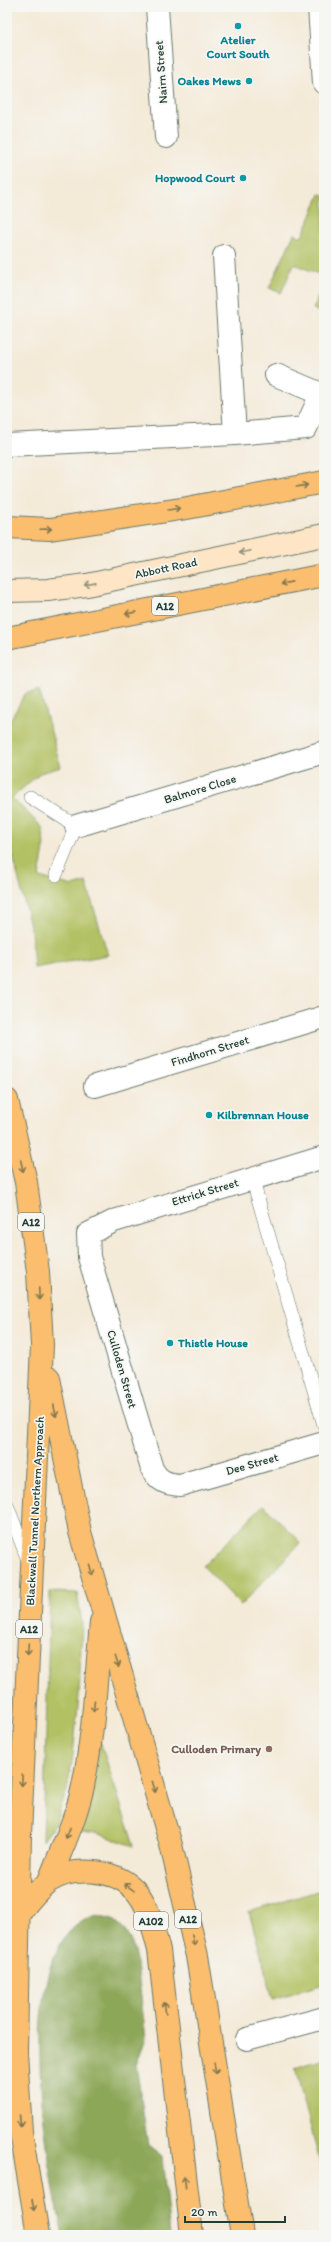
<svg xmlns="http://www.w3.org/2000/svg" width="331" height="2242" font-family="Itim,sans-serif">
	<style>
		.green { fill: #b2c163; stroke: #687f4c }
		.forest { fill: #8da759; stroke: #567246 }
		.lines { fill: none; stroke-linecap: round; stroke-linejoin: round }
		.lane-casing { stroke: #6a7a6d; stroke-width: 14 }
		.street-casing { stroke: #6a7a6d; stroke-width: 24 }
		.secondary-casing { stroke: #6a7a6d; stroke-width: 24 }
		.highway-casing { stroke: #6a7a6d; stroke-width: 24 }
		.lane { stroke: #fff; stroke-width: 13 }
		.street { stroke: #fff; stroke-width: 22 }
		.secondary { stroke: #fde5c5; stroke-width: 22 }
		.highway { stroke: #fabe6e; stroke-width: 22 }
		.oneway { stroke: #82774e }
		.oneway2 { stroke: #8e917c }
		.culture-dot { fill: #0f9aa8; stroke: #f6f6f2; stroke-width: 1.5 }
		.education-dot { fill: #8d6e63; stroke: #f6f6f2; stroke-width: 1.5 }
		.labels { text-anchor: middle; stroke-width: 3.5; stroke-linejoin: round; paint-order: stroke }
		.shield { fill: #f6f6f2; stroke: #60746d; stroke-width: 1 }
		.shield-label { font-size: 11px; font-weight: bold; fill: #1f3d34 }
		.culture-label { font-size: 12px; font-weight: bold; fill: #0d838f; stroke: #f6f6f2; text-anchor: end }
		.street-label { font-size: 12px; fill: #1f3d34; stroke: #f6f6f2 }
		.education-label { font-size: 12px; font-weight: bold; fill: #785e54; stroke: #f6f6f2; text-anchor: end }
	</style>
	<rect width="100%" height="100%" fill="#f6f6f2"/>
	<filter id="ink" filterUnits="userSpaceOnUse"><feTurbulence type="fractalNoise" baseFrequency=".025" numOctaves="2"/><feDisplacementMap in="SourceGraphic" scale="8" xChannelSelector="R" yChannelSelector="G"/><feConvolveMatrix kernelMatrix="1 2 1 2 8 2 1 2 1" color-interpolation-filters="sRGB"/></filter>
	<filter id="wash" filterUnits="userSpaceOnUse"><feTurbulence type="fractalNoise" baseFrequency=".012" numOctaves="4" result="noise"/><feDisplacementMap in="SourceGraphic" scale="16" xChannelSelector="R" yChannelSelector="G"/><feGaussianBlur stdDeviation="0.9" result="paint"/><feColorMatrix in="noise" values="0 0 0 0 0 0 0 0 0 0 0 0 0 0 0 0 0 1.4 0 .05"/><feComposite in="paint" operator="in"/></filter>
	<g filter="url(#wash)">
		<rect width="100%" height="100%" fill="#f4ead8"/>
		<!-- green -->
		<path class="green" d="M320 194 324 195V276L294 264 281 293 269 288 294 234 302 237Z
			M324 285V314L313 309Z
			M39 690 61 767 40 773 12 798 43 828 44 849 39 877 73 886 86 882 108 955 34 968 31 930 7 831V726L25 694Z
			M263 1505 301 1542 241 1605 203 1566Z
			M50 1592 77 1593 82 1623 79 1696 73 1755 67 1790 55 1824 43 1841Z
			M100 1741 134 1846 96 1833 81 1831Z
			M324 1889V1984L273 1999 249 1912Z
			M324 2059V2177L295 2068Z"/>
		<!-- forest -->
		<path class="forest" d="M97 1915 113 1919 124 1929 132 1943 137 1964 146 2039 136 2064 148 2146 162 2157 170 2235H63C48 2168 5 1939 97 1915Z"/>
	</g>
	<g filter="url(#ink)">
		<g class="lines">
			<defs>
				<path id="lane" d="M30 797 76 826 56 875
					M252 1178 324 1425
					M7 1505 28 1560"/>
				<path id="street" d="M157 7 166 137
					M319 7 324 83
					M276 375 321 394
					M235 434 306 428 321 394 324 395
					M7 445 235 434 224 256
					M76 826 324 752
					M95 1086 324 1017
					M324 1157 114 1221 88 1234 89 1257 152 1469C159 1481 166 1484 180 1485L324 1443
					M247 2039 324 2018"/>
				<path id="secondary" d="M7 591 48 590 87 585 324 535"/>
				<path id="highway" d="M7 527 50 529 187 508 324 482
					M7 638 324 575
					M7 1100 26 1182 38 1272 42 1345 20 1835 16 2052 21 2132 38 2235
					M49 1378 80 1532 171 1845 197 1956 242 2235
					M49 1881C61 1850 76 1819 83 1786 94 1733 96 1677 101 1622
					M19 1914C28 1902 36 1891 48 1882 71 1866 113 1868 134 1889 150 1905 153 1930 159 1950L192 2235"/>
			</defs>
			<!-- lane casing -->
			<use href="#lane" class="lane-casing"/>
			<!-- street casing -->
			<use href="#street" class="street-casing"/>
			<!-- secondary casing -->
			<use href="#secondary" class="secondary-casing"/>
			<!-- highway casing -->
			<use href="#highway" class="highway-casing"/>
			<!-- lane -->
			<use href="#lane" class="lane"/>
			<!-- street -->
			<use href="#street" class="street"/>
			<!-- secondary -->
			<use href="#secondary" class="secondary"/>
			<!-- highway -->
			<use href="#highway" class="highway"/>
		</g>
		<!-- one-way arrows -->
		<defs><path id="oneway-shaft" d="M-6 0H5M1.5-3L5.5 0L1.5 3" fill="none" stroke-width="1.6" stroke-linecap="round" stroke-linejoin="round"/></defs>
		<g class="oneway">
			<use href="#oneway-shaft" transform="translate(302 486) rotate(-10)"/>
			<use href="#oneway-shaft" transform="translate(174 509) rotate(-9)"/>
			<use href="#oneway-shaft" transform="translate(46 529) rotate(-2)"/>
			<use href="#oneway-shaft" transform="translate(286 583) rotate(169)"/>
			<use href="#oneway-shaft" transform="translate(131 613) rotate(169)"/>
			<use href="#oneway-shaft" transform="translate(22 1166) rotate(77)"/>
			<use href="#oneway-shaft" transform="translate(39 1294) rotate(87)"/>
			<use href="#oneway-shaft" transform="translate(55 1411) rotate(78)"/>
			<use href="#oneway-shaft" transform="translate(91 1570) rotate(75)"/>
			<use href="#oneway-shaft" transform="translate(28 1650) rotate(93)"/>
			<use href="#oneway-shaft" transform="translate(117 1662) rotate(74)"/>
			<use href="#oneway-shaft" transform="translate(94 1706) rotate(95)"/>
			<use href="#oneway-shaft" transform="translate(22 1780) rotate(93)"/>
			<use href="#oneway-shaft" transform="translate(154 1787) rotate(74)"/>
			<use href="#oneway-shaft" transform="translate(68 1833) rotate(111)"/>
			<use href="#oneway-shaft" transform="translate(129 1887) rotate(-144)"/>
			<use href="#oneway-shaft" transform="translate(193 1940) rotate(77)"/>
			<use href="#oneway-shaft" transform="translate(165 2008) rotate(-97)"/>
			<use href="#oneway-shaft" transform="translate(215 2068) rotate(80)"/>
			<use href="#oneway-shaft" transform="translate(20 2121) rotate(86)"/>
			<use href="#oneway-shaft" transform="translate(185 2182) rotate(-97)"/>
			<use href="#oneway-shaft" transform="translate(33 2205) rotate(80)"/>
		</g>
		<g class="oneway2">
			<use href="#oneway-shaft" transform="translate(245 552) rotate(168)"/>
			<use href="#oneway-shaft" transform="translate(90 584) rotate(169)"/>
		</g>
	</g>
	<!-- markers -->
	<g class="culture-dot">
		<circle cx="238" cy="26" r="4"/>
		<circle cx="249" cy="81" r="4"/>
		<circle cx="243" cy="178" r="4"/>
		<circle cx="209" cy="1115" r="4"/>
		<circle cx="170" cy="1343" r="4"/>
	</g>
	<circle class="education-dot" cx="269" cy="1749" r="4"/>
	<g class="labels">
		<!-- shield labels -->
		<g class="shield">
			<rect x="152" y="597" width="26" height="18" rx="3"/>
			<rect x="18" y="1213" width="26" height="18" rx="3"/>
			<rect x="16" y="1620" width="26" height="18" rx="3"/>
			<rect x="175" y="1910" width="26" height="18" rx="3"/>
			<rect x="134" y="1912" width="34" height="18" rx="3"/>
		</g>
		<g class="shield-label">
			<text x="165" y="610">A12</text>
			<text x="31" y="1226">A12</text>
			<text x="29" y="1633">A12</text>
			<text x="188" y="1923">A12</text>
			<text x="151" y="1925">A102</text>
		</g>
		<!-- culture labels -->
		<g class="culture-label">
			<text x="238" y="44" text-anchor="middle">Atelier<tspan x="238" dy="14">Court South</tspan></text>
			<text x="241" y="85">Oakes Mews</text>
			<text x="235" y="182">Hopwood Court</text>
			<text x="217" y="1119" text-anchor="start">Kilbrennan House</text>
			<text x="178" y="1347" text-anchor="start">Thistle House</text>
		</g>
		<!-- street labels -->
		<g class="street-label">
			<text transform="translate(161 72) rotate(-94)" y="4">Nairn Street</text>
			<text transform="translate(166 568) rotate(-12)" y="4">Abbott Road</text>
			<text transform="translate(200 789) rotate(-17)" y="4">Balmore Close</text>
			<text transform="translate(210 1051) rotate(-17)" y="4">Findhorn Street</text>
			<text transform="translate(205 1192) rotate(-17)" y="4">Ettrick Street</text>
			<text transform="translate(122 1369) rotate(74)" y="4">Culloden Street</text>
			<text transform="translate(252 1464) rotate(-16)" y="4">Dee Street</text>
			<text transform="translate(35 1511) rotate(-87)" y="4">Blackwall Tunnel Northern Approach</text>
		</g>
		<!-- education labels -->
		<g class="education-label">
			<text x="261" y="1753">Culloden Primary</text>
		</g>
	</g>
	<!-- margin -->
	<rect width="331" height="2242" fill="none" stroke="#f6f6f2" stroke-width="24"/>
	<!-- scale -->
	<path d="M185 2216v6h100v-6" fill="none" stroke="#1f3d34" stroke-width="2"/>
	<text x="191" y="2216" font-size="12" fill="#1f3d34" stroke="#f6f6f2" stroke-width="3" paint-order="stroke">20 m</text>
</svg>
